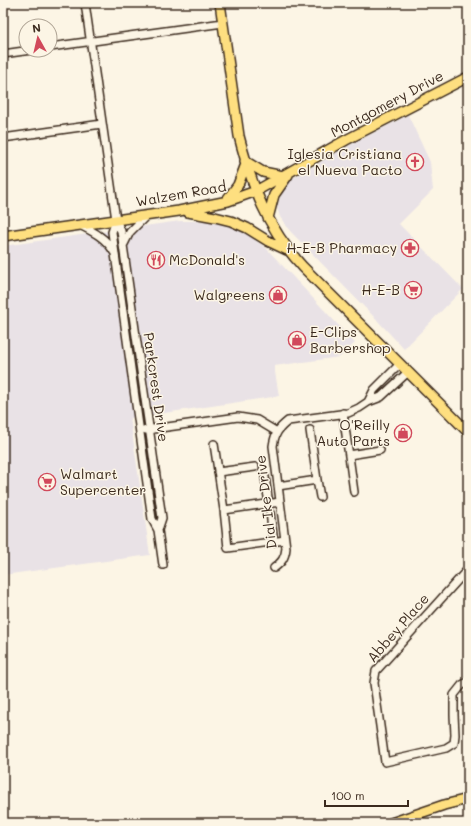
<svg xmlns="http://www.w3.org/2000/svg" width="471" height="826" font-family="Mali,sans-serif">
	<style>
		.built { fill: #e9e2e6 }
		.lines { fill: none; stroke-linecap: round; stroke-linejoin: round }
		.minor-casing { stroke: #3b2a1e; stroke-width: 10 }
		.major-casing { stroke: #3b2a1e; stroke-width: 12 }
		.minor { stroke: #fcf5e5; stroke-width: 7 }
		.major { stroke: #fedf80; stroke-width: 9 }
		.labels { text-anchor: middle; stroke-width: 3; stroke-linejoin: round; paint-order: stroke }
		.street-label { font-size: 14px; fill: #3b2a1e; stroke: #fcf5e5 }
		.poi-label { font-size: 14px; fill: #3b2a1e; stroke: #fcf5e5; text-anchor: end }
	</style>
	<rect width="100%" height="100%" fill="#fcf5e5"/>
	<filter id="ink" filterUnits="userSpaceOnUse"><feTurbulence type="fractalNoise" baseFrequency=".025" numOctaves="2"/><feDisplacementMap in="SourceGraphic" scale="8" xChannelSelector="R" yChannelSelector="G"/><feConvolveMatrix kernelMatrix="1 2 1 2 8 2 1 2 1" color-interpolation-filters="sRGB"/></filter>
	<g filter="url(#ink)">
		<!-- built -->
		<path class="built" d="M408 115 430 162 433 190 399 224 463 289 404 349 377 320 290 231 280 217 277 207 282 192 288 181 339 151Z
			M180 221H213L241 230 266 248 355 343 340 357 274 366 279 396 130 418 150 555 3 575V246Z"/>
		<g class="lines">
			<defs>
				<path id="minor" d="M85 3 116 220 121 231 162 518 158 530
					M50 47 223 23
					M3 54 31 50
					M3 138 102 124
					M116 220 112 232 115 254 152 519 158 530 163 565
					M80 225C94 232 106 238 114 252
					M124 244 130 232 146 216
					M368 402 374 390 400 364
					M343 413 354 492
					M146 430 238 417 257 420 277 432
					M214 444 224 510 280 502
					M349 455 380 450
					M218 472 255 467
					M265 477 269 504
					M317 480 320 497
					M278 486 317 480 310 430
					M224 510 228 548 285 540
					M270 513 274 542
					M274 568C282 562 285 558 286 548L273 446C275 433 278 429 288 421L348 413 359 408 368 402 381 397 408 372
					M454 743 446 748 385 762 374 683 376 671 468 569
					M454 743 455 735 454 715V695L462 685 468 682"/>
				<path id="major" d="M220 3 239 136C252 187 267 228 303 267L468 432
					M245 161 263 172 283 176
					M226 201 238 185 246 164
					M188 212 215 217 231 221 247 228 268 241 287 250
					M268 218 274 195 288 175
					M3 236 179 211 228 201 256 191 346 140 468 77
					M391 823 444 805 468 799"/>
			</defs>
			<!-- minor casing -->
			<use href="#minor" class="minor-casing"/>
			<!-- major casing -->
			<use href="#major" class="major-casing"/>
			<!-- minor -->
			<use href="#minor" class="minor"/>
			<!-- major -->
			<use href="#major" class="major"/>
		</g>
	</g>
	<!-- icons -->
	<defs>
		<symbol id="church-ring" viewBox="-11 -11 22 22"><circle r="9.5" fill="#fcf5e5" stroke="#d1495b" stroke-width="1.5"/><path d="M-1.2-6h2.4v3.5h3.3v2.4h-3.3V6h-2.4V-.1h-3.3v-2.4h3.3Z" fill="#d1495b"/></symbol>
		<symbol id="pharmacy-ring" viewBox="-11 -11 22 22"><circle r="9.5" fill="#fcf5e5" stroke="#d1495b" stroke-width="1.5"/><path d="M-2-6h4v4h4v4h-4v4h-4v-4h-4v-4h4Z" fill="#d1495b"/></symbol>
		<symbol id="restaurant-ring" viewBox="-11 -11 22 22"><circle r="9.5" fill="#fcf5e5" stroke="#d1495b" stroke-width="1.5"/><path d="M-5-6h1v4h1v-4h1v4h1v-4h1v5L-1.5 .5V6h-2V.5L-5-1ZM5-6V6H3V1.5H1.5Q1.5-4 5-6Z" fill="#d1495b"/></symbol>
		<symbol id="supermarket-ring" viewBox="-11 -11 22 22"><circle r="9.5" fill="#fcf5e5" stroke="#d1495b" stroke-width="1.5"/><path d="M-6-5.5h2.5l.6 2H6L4.5 2H-2.5L-4.4-4H-6ZM-1.5 3.2a1.3 1.3 0 1 0 .1 0ZM3 3.2a1.3 1.3 0 1 0 .1 0Z" fill="#d1495b"/></symbol>
		<symbol id="shop-ring" viewBox="-11 -11 22 22"><circle r="9.5" fill="#fcf5e5" stroke="#d1495b" stroke-width="1.5"/><path d="M-5-2.5h2.3a2.7 3.5 0 0 1 5.4 0H5L5.5 6h-11ZM-1.5-2.5h3a1.5 2.3 0 0 0-3 0Z" fill="#d1495b"/></symbol>
	</defs>
	<g fill-rule="evenodd">
		<use href="#church-ring" x="405" y="152" width="20" height="20"/>
		<use href="#pharmacy-ring" x="400" y="238" width="20" height="20"/>
		<use href="#restaurant-ring" x="146" y="250" width="20" height="20"/>
		<use href="#supermarket-ring" x="403" y="280" width="20" height="20"/>
		<use href="#shop-ring" x="268" y="285" width="20" height="20"/>
		<use href="#shop-ring" x="287" y="330" width="20" height="20"/>
		<use href="#shop-ring" x="393" y="423" width="20" height="20"/>
		<use href="#supermarket-ring" x="37" y="472" width="20" height="20"/>
	</g>
	<g class="labels">
		<!-- street labels -->
		<g class="street-label">
			<text transform="translate(387 104) rotate(-28)" y="5">Montgomery Drive</text>
			<text transform="translate(181 194) rotate(-10)" y="5">Walzem Road</text>
			<text transform="translate(156 387) rotate(82)" y="5">Parkcrest Drive</text>
			<text transform="translate(266 502) rotate(-97)" y="5">Dial Ike Drive</text>
			<text transform="translate(398 628) rotate(-49)" y="5">Abbey Place</text>
		</g>
		<!-- poi labels -->
		<g class="poi-label">
			<text x="402" y="159">Iglesia Cristiana<tspan x="402" dy="16">el Nueva Pacto</tspan></text>
			<text x="397" y="253">H-E-B Pharmacy</text>
			<text x="169" y="265" text-anchor="start">McDonald's</text>
			<text x="400" y="295">H-E-B</text>
			<text x="265" y="300">Walgreens</text>
			<text x="310" y="337" text-anchor="start">E-Clips<tspan x="310" dy="16">Barbershop</tspan></text>
			<text x="390" y="430">O'Reilly<tspan x="390" dy="16">Auto Parts</tspan></text>
			<text x="60" y="479" text-anchor="start">Walmart<tspan x="60" dy="16">Supercenter</tspan></text>
		</g>
	</g>
	<!-- margin -->
	<rect width="471" height="826" fill="none" stroke="#fcf5e5" stroke-width="16"/>
	<rect x="8" y="8" width="455" height="810" fill="none" stroke="#3b2a1e" stroke-width="1.5" filter="url(#ink)"/>
	<!-- north arrow -->
	<g transform="translate(38 38) rotate(352)"><circle r="19" fill="#fcf5e5" stroke="#afa495"/>
	<path d="M0-3L7 15L0 10L-7 15Z" fill="#d1495b"/>
	<text y="-6" font-size="11" font-weight="bold" text-anchor="middle" fill="#3b2a1e">N</text>
	</g>
	<!-- scale -->
	<path d="M325 800v6h83v-6" fill="none" stroke="#3b2a1e" stroke-width="2"/>
	<text x="331" y="800" font-size="12" fill="#3b2a1e" stroke="#fcf5e5" stroke-width="3" paint-order="stroke">100 m</text>
</svg>
